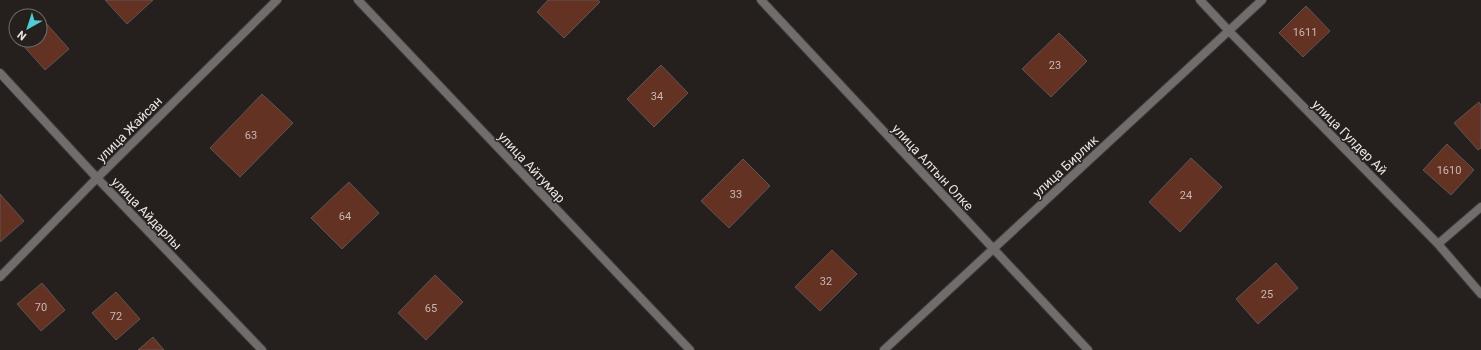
<svg xmlns="http://www.w3.org/2000/svg" width="1481" height="350" font-family="Roboto,sans-serif">
	<style>
		.building { fill: #633222; stroke: #5e5654 }
		.lines { fill: none; stroke-linecap: round; stroke-linejoin: round }
		.street-casing { stroke: #413b39; stroke-width: 10 }
		.street { stroke: #706d6c; stroke-width: 8 }
		.labels { text-anchor: middle; stroke-width: 3; stroke-linejoin: round; paint-order: stroke }
		.number-label { font-size: 11px; fill: #c8b8b4 }
		.street-label { font-size: 13px; fill: #eae5e4; stroke: #251f1d }
	</style>
	<rect width="100%" height="100%" fill="#251f1d"/>
	<!-- building -->
	<path class="building" d="M105 0H153L127 24Z
		M548 0H598L600 2 564 38 537 12Z
		M1306 6 1330 31 1303 57 1279 33Z
		M45 22 69 49 45 70 21 43 24 40H40V26Z
		M1059 33 1087 61 1051 97 1022 69Z
		M661 65 688 93 654 127 627 99Z
		M262 94 293 123 240 177 210 148Z
		M1479 102 1481 105V148L1478 150 1454 123Z
		M1447 144 1474 170 1451 195 1423 170Z
		M1191 158 1222 187 1180 232 1149 202Z
		M743 159 770 186 729 228 701 201Z
		M349 182 379 213 342 249 311 218Z
		M0 194 24 221 0 242Z
		M832 250 857 274 820 311 795 287Z
		M1276 263 1298 288 1258 324 1236 299Z
		M435 275 463 302 426 340 398 313Z
		M42 283 65 310 41 331 17 304Z
		M116 292 140 319 116 340 92 313Z
		M153 337 164 350H138Z"/>
	<g class="lines">
		<defs>
			<path id="street" d="M358 0 690 350
				M761 0 1088 350
				M1200 0 1229 31 1438 244 1481 294
				M0 73 97 178 262 350
				M1438 244 1481 207
				M0 277 97 178 277 0
				M884 350 1262 0"/>
		</defs>
		<!-- street casing -->
		<use href="#street" class="street-casing"/>
		<!-- street -->
		<use href="#street" class="street"/>
	</g>
	<g class="labels">
		<!-- number labels -->
		<g class="number-label">
			<text x="1305" y="36">1611</text>
			<text x="1055" y="69">23</text>
			<text x="657" y="100">34</text>
			<text x="251" y="139">63</text>
			<text x="1449" y="174">1610</text>
			<text x="736" y="198">33</text>
			<text x="1186" y="199">24</text>
			<text x="345" y="220">64</text>
			<text x="826" y="285">32</text>
			<text x="1267" y="298">25</text>
			<text x="41" y="311">70</text>
			<text x="431" y="312">65</text>
			<text x="116" y="320">72</text>
		</g>
		<!-- street labels -->
		<g class="street-label">
			<text transform="translate(129 129) rotate(-45)" y="5">улица Жайсан</text>
			<text transform="translate(1350 137) rotate(45)" y="5">улица Гулдер Ай</text>
			<text transform="translate(1065 166) rotate(-43)" y="5">улица Бирлик</text>
			<text transform="translate(532 167) rotate(47)" y="5">улица Айтумар</text>
			<text transform="translate(933 167) rotate(47)" y="5">улица Алтын Олке</text>
			<text transform="translate(147 213) rotate(46)" y="5">улица Айдарлы</text>
		</g>
	</g>
	<!-- north arrow -->
	<g transform="translate(28 28) rotate(219)"><circle r="19" fill="#251f1d" stroke="#746e6d"/>
	<path d="M0-3L7 15L0 10L-7 15Z" fill="#52cbd8"/>
	<text y="-6" font-size="11" font-weight="bold" text-anchor="middle" fill="#eae5e4">N</text>
	</g>
</svg>
